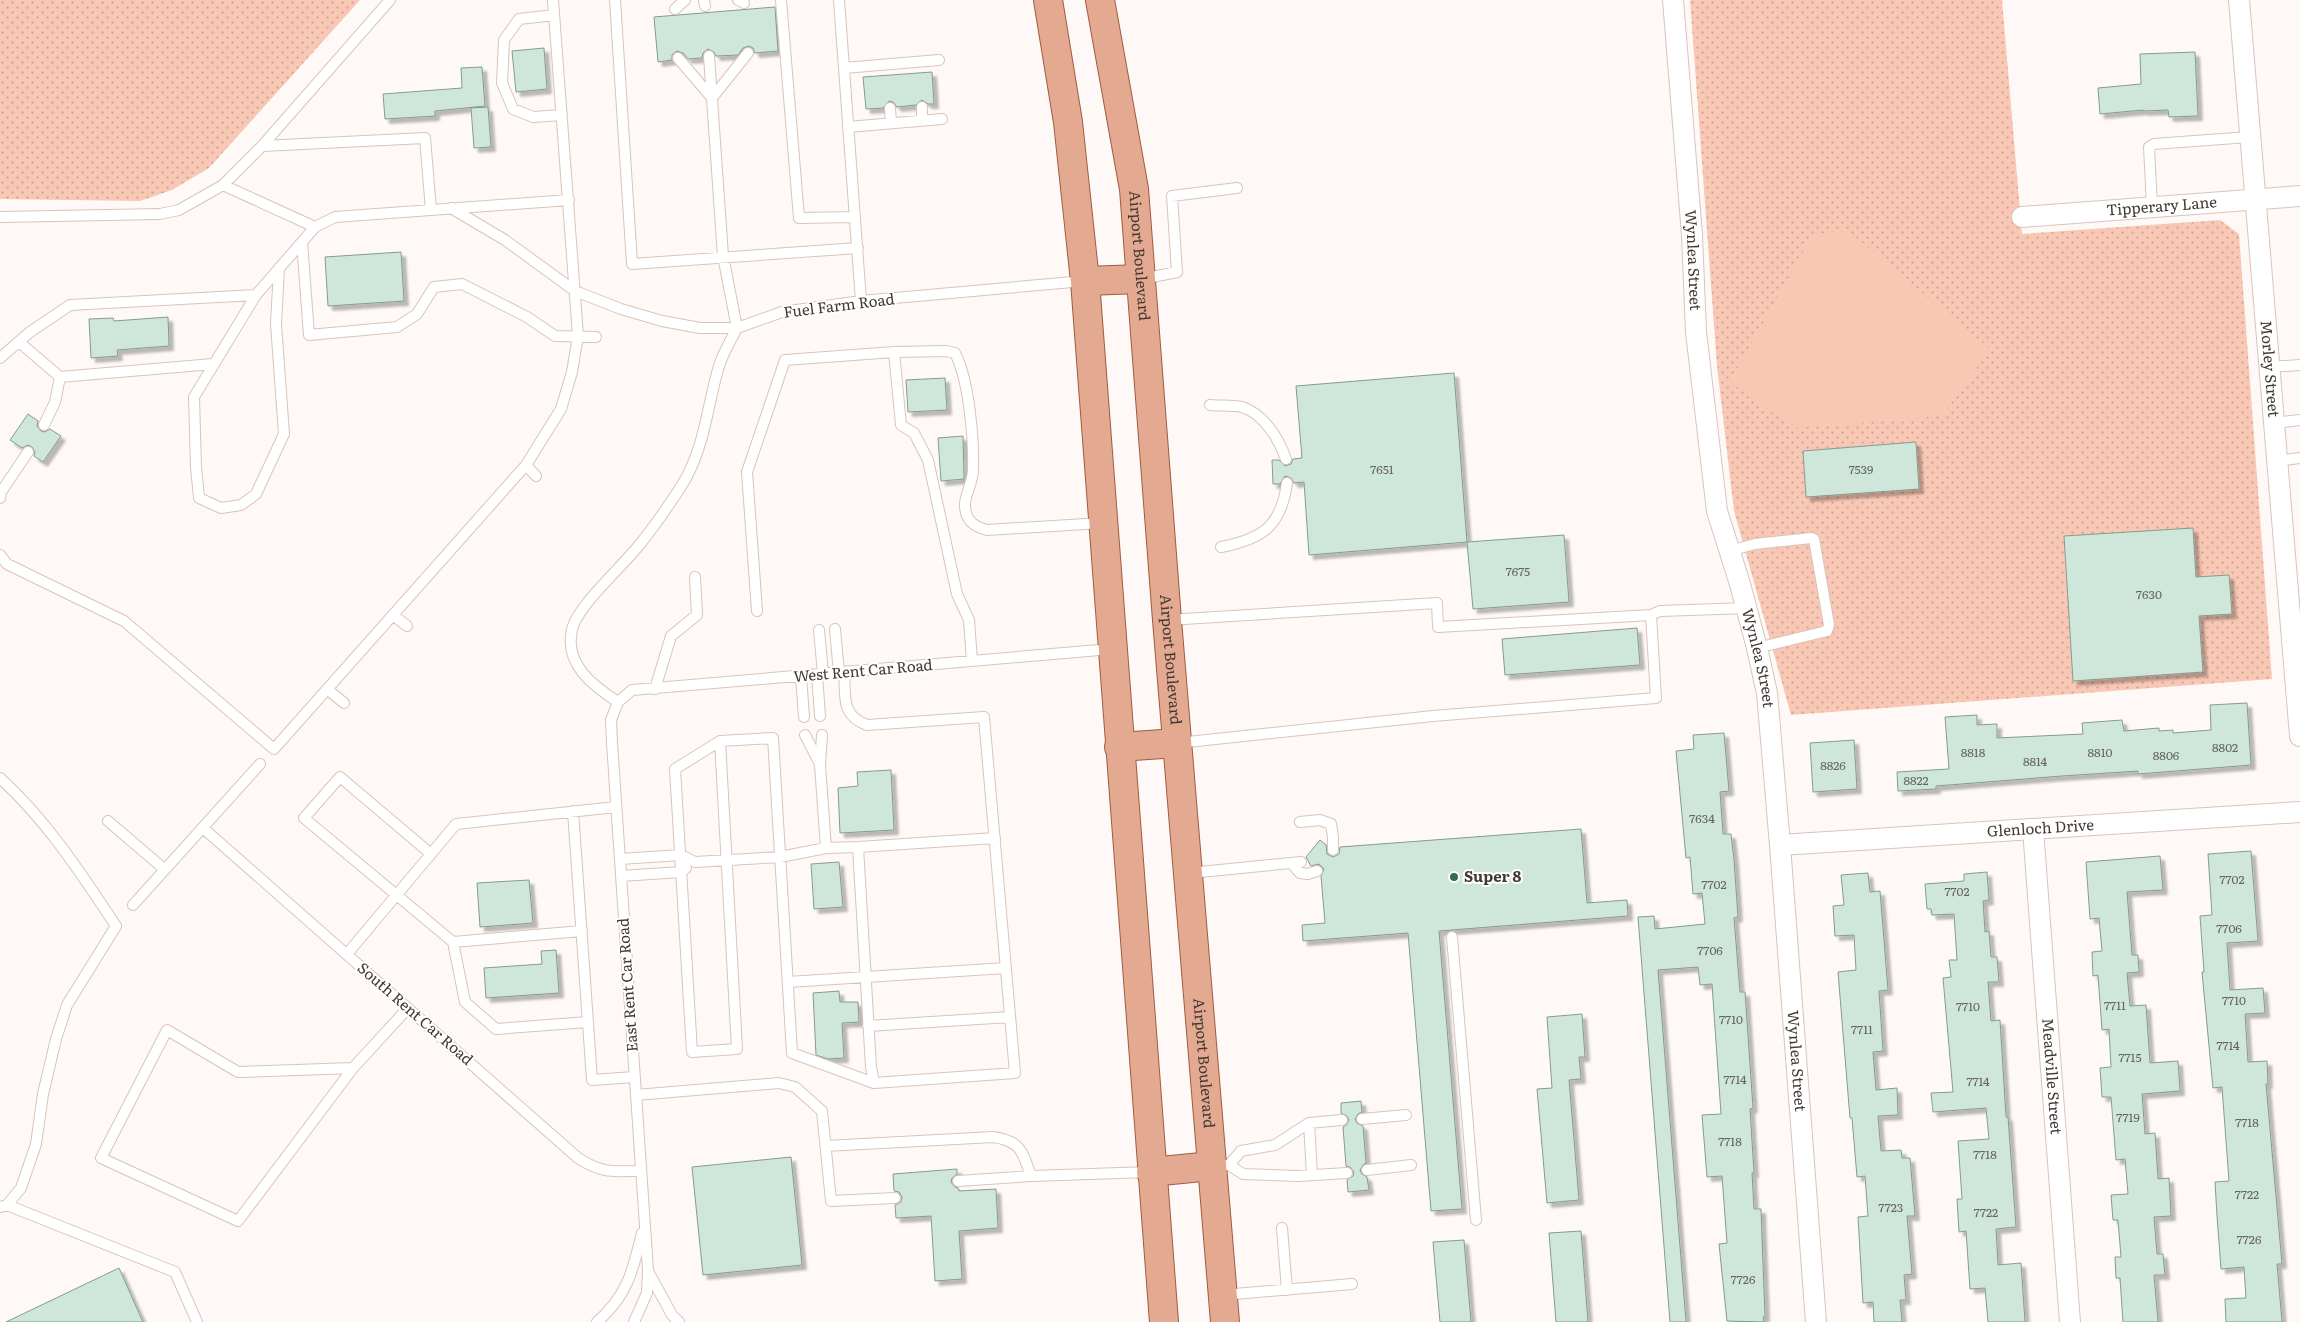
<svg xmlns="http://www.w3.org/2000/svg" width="2300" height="1322" font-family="Literata,serif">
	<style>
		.grass { fill: url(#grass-dots) }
		.pitch { fill: #f9c8b5 }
		.building { fill: #cfe7db; stroke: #859b90; filter: url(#shadow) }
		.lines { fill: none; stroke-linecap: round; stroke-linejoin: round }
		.service-casing { stroke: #dbc3ba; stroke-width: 12 }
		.minor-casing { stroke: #dbc3ba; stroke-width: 22 }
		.primary-casing { stroke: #a05c40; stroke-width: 30 }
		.service { stroke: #fff; stroke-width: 10 }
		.minor { stroke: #fff; stroke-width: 20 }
		.primary { stroke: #e4a991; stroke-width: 28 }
		.poi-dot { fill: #336b54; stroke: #fff; stroke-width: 2 }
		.labels { text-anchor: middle; stroke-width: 4; stroke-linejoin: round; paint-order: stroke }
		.number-label { font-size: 12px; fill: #65645e }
		.street-label { font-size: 15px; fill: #423834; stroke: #fff }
		.poi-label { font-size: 15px; font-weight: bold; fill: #423834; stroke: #fff; text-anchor: start }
	</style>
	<defs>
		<pattern id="grass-dots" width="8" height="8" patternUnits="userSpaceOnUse" patternTransform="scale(1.25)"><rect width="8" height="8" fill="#f9c8b5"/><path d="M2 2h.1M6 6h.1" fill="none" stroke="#cba394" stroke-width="1.8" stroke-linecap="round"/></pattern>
		<filter id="shadow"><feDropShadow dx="4.5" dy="4.5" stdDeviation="1" flood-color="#0004"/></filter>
	</defs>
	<rect width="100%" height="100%" fill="#fef9f7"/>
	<!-- grass -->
	<path class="grass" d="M0 0H360L209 168 172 190 140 201 0 199Z
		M1690 0H2002L2022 234 2220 220 2239 234 2272 679 1791 715 1734 511 1717 366Z"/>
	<!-- pitch -->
	<path class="pitch" d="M1848 231 1990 349 1942 416 1795 428 1730 382 1813 234Z"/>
	<!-- building -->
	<path class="building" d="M775 7 778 51 755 53 753 48 749 46 743 48 738 55 716 56 714 52 708 49 703 53 702 58 688 59 683 53 677 51 672 55V60L658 62 654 17Z
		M544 48 547 89 516 92 512 51Z
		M2195 52 2198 116 2169 117 2168 110 2143 111V110L2100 114 2098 88 2141 84 2140 54Z
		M482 67 485 106 435 111V116L385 119 383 94 462 88 461 68Z
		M932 72 934 104H928L922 100 916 105 897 107 893 102 889 101 883 108 866 109 863 77Z
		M488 107 491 147 474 148 471 108Z
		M401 252 404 301 328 306 325 257Z
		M168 317 169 346 117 350 118 356 91 358 89 319 113 318 114 321Z
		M1454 373 1467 542 1309 555 1304 482 1294 483 1291 478 1285 476 1280 484H1273L1272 460H1279L1285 466 1291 464 1293 459 1302 458 1296 386Z
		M945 378 947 410 908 412 906 380Z
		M28 414 38 421 37 426 41 431 45 432 50 429 61 436 43 462 34 456 35 452 32 447 28 445 22 448 10 440Z
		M963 436 964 479 941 481 938 438Z
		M1916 442 1919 489 1806 497 1803 451Z
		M2193 528 2196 577 2229 575 2232 614 2199 616 2203 672 2073 681 2064 536Z
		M1564 535 1569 602 1473 609 1467 542Z
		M1637 628 1640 665 1505 675 1502 639Z
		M2247 703 2251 765 2138 774V771L2062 776 1936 786V789L1898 791 1897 772 1949 769 1945 717 1977 715V725L1997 724V738L2083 734 2082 723 2122 720 2124 731 2159 728V731L2173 730V733L2211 730 2210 705Z
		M1724 733 1729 791 1720 792 1723 834H1731L1734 860 1738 917 1734 918 1740 992H1745L1753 1108 1750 1109 1754 1173H1752L1754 1209H1761L1765 1317H1763L1764 1322 1727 1321 1719 1244 1727 1243 1722 1176 1707 1177 1702 1115 1721 1114 1712 984 1700 985 1698 967 1658 970 1686 1322H1670L1638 917 1654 916 1655 929 1705 924 1702 893 1693 894 1690 857 1686 858 1676 751 1694 749 1693 735Z
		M1854 740 1857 789 1813 792 1810 743Z
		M891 770 894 830 840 833 838 788 858 786 857 772Z
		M1581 829 1587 903 1627 900 1628 916 1439 931 1462 1209 1431 1211 1408 933 1303 941 1302 925 1325 923 1321 876 1324 869 1319 864 1311 866 1306 857 1320 840 1326 845 1327 854 1333 857 1339 854 1340 847Z
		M2251 851 2258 941 2227 943 2230 990 2263 988 2265 1013 2245 1014 2248 1062 2267 1061 2268 1084H2266L2282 1264H2277L2282 1322H2226L2225 1299 2246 1298 2244 1267 2221 1269 2217 1216 2215 1182 2229 1181 2222 1087 2213 1088 2202 972H2204L2200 916 2212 915 2208 854Z
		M2160 856 2163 890 2127 892 2132 955H2138L2139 972 2127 973 2130 1006 2146 1005 2150 1063 2178 1061 2180 1091 2142 1094 2145 1134 2155 1133 2158 1179 2169 1178 2171 1216 2154 1217 2157 1254H2163L2165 1275H2154L2158 1322H2123L2120 1278H2116L2115 1257H2121L2118 1220H2113L2111 1195 2128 1194 2125 1159 2116 1160 2111 1097H2102L2100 1068 2111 1067 2109 1029 2102 1030 2098 975 2093 976 2092 952 2102 951 2099 918 2090 919 2086 862Z
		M839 862 843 907 814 909 811 864Z
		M1987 872 1989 900 1983 901 1985 932 1989 931 1991 957H1997L1999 982H1988L1991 1021 2000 1020 2006 1117H2008L2016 1227 1996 1229 1998 1265 2021 1263 2025 1322H1988L1985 1288 1970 1289 1966 1231 1959 1232 1957 1199H1962L1958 1141 1989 1139 1986 1108 1933 1112 1931 1093 1953 1092 1943 978 1951 977 1949 960H1957L1954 914 1932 915 1931 909H1927L1925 884 1964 881V874Z
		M1868 873 1870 892 1880 891 1888 990 1879 991 1883 1051 1873 1052 1876 1090 1897 1088 1898 1115 1878 1116 1881 1151 1901 1150 1902 1158H1910L1915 1216H1907L1912 1274 1904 1275 1906 1300H1900L1902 1322H1874L1873 1302 1863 1303 1858 1217 1868 1216 1865 1176 1857 1177 1852 1118H1850L1838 972 1856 970 1854 935 1835 936 1833 906 1844 905 1841 875Z
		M529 880 533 923 480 927 477 883Z
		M556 950 559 993 486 998 484 968 542 964 541 951Z
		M839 991 840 1002H858L859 1022 842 1023 844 1058 828 1059 816 1055 813 993Z
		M1582 1014 1585 1057H1579L1581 1079 1569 1080 1579 1200 1547 1203 1537 1089 1552 1088 1547 1017Z
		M1361 1101 1362 1112 1358 1114 1355 1119 1357 1123 1363 1126 1366 1163 1363 1165 1360 1170 1362 1174 1367 1177 1369 1190 1348 1192 1347 1180 1353 1176 1354 1172 1350 1167 1346 1166 1343 1127 1346 1125 1349 1120 1347 1116 1341 1113V1103Z
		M791 1157 802 1265 703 1275 692 1167Z
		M957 1169V1174L952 1178 951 1182 955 1187 958 1188 959 1191 996 1189 998 1228 959 1231 962 1279 935 1281 931 1216 896 1218 895 1205 901 1202 902 1197 899 1192 894 1191 893 1174Z
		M1581 1231 1588 1322H1556L1549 1233Z
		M1464 1240 1471 1322H1440L1433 1242Z
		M119 1268 143 1322H6Z"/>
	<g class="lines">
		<defs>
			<path id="service" d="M615 0 632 264 858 248
				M704 0 705 6
				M738 0 744 3
				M781 0 799 218 855 217
				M839 0 861 301
				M675 9 685 0
				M554 15 519 19 504 40 502 83 513 109 533 117 562 115
				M678 58 712 98
				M844 68 939 60
				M712 98 748 53
				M922 107V121
				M890 108 891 123
				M848 127 942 119
				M262 146 425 138 431 210
				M223 185 315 227
				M2152 207 2149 147 2154 144 2249 137
				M451 208 505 240 575 291 621 309 662 321 700 328H737L723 256 709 56
				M0 217 160 214 179 210 223 185 262 146 390 0
				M302 242 309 335 397 327 417 314 434 287 462 284 527 317 555 336 596 337
				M279 268 276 324 284 434 256 494 241 505 221 508 199 498 196 467 194 397 256 295 315 227 335 217 569 200
				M1142 279 1177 272 1172 196 1237 188
				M19 342 60 377
				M894 352 901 425 914 433 928 460 957 594 969 620 972 661
				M0 358 30 332 70 305 256 295
				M2269 367 2300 365
				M1210 405C1220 406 1232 405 1242 407 1264 414 1279 439 1286 459
				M2274 423 2300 420
				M44 425 55 402 60 377 213 364
				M2277 461 2300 458
				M526 465 536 476
				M0 498 1 492 28 452
				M1221 547C1262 539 1281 527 1287 483
				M1729 551 1755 544 1811 538 1814 539 1829 625 1827 631 1757 648
				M0 555 7 564 124 621 274 749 526 465 561 409 572 372 578 336 553 0
				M757 611 747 472 785 360 894 352 946 351 955 353C969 380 974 439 973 470 973 486 959 501 968 518 972 525 979 528 987 530L1102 523
				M393 615 407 626
				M1651 615 1660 611 1747 608
				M1168 620 1437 603 1438 627 1651 615 1656 698 1433 716 1178 743
				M835 629 839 673
				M819 630 823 674
				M817 674 820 716
				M801 676 804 717
				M327 689 344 703
				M655 689 671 636 697 615 695 577
				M618 702C593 686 564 664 572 630 576 607 624 565 640 544 655 526 669 505 682 485 705 448 707 406 719 366 723 353 731 340 737 328L782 312 861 301 1084 281
				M618 702 611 720 612 743 648 1270 647 1293 634 1322
				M618 702 632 690 1111 649
				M805 735 820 764
				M822 735 820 765 826 848 858 847 871 1067 874 1083 1015 1073 984 717 867 725C840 715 846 696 844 672
				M720 741 737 1049 692 1052 675 769 720 741 773 738 792 1053 874 1083
				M0 778C48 822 80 872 116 926L67 1005 56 1039 43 1094 36 1144 21 1188 7 1205 0 1207
				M573 811 592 1080 634 1077
				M108 821 164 869
				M1300 822 1320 820 1331 824 1333 837V850
				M203 828 578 1158C603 1174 612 1171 641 1171
				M858 847 995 838
				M431 854 340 777 304 818 453 942 465 1002 496 1029 588 1022
				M620 859 681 855 695 862 780 857 826 848
				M1291 863 1300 873 1308 874 1317 871
				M1190 873 1301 862
				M621 876 681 872 686 868
				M133 905 260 764
				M1452 937 1476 1220
				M453 942 582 931
				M347 954 456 824 616 807
				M788 982 1006 968
				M868 1026 1010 1017
				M353 1068 238 1072 167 1030 101 1158 238 1221 353 1068 408 1008
				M636 1095 779 1083 795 1087 822 1111 831 1201 895 1198
				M1362 1119 1406 1115
				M1309 1123 1312 1175
				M826 1146 993 1137C1021 1141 1022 1151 1031 1176L1150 1172
				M1229 1165 1241 1151 1275 1145 1309 1123 1342 1120
				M1213 1166 1229 1165 1243 1174 1298 1176 1347 1173
				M1367 1170 1411 1165
				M958 1181 1031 1176
				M7 1205 175 1272 197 1322
				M1282 1228 1287 1290
				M648 1271 672 1315 679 1322
				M1223 1295 1352 1284
				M597 1322C627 1296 633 1271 642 1233"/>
			<g id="minor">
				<path id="s1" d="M1673 0 1692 235 1696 332 1717 511 1740 584 1757 648 1767 693 1780 845 1816 1322"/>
				<path id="s2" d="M2239 0 2300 736"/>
				<path id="s3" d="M2022 217 2300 196"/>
				<path id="s4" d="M2033 829 2070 1322"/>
				<path id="s5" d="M1780 845 2300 812"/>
			</g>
			<g id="primary">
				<path d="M1048 0 1068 122 1085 281 1164 1322"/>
				<path id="s6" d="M1100 0 1134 189 1167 620 1225 1322"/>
				<path d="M1085 281 1141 279"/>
				<path d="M1119 747 1177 743"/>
				<path d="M1151 1172 1212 1166"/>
			</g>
		</defs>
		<!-- service casing -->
		<use href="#service" class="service-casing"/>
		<!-- minor casing -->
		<use href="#minor" class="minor-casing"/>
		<!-- primary casing -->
		<use href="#primary" class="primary-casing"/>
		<!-- service -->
		<use href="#service" class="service"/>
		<!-- minor -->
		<use href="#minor" class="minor"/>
		<!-- primary -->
		<use href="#primary" class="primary"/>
	</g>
	<!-- markers -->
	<circle class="poi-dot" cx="1454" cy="877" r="5"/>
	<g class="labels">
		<!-- number labels -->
		<g class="number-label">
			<text x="1382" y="474">7651</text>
			<text x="1861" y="474">7539</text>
			<text x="1518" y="576">7675</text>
			<text x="2149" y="599">7630</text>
			<text x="2225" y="752">8802</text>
			<text x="1973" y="757">8818</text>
			<text x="2100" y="757">8810</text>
			<text x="2166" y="760">8806</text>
			<text x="2035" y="766">8814</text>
			<text x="1833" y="770">8826</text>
			<text x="1916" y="785">8822</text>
			<text x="1702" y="823">7634</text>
			<text x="2232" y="884">7702</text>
			<text x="1714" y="889">7702</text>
			<text x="1957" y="896">7702</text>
			<text x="2229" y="933">7706</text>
			<text x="1710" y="955">7706</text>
			<text x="2234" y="1005">7710</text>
			<text x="2115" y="1010">7711</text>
			<text x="1968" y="1011">7710</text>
			<text x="1731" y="1024">7710</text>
			<text x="1862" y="1034">7711</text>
			<text x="2228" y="1050">7714</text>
			<text x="2130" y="1062">7715</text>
			<text x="1735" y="1084">7714</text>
			<text x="1978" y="1086">7714</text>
			<text x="2128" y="1122">7719</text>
			<text x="2247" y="1127">7718</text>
			<text x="1730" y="1146">7718</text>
			<text x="1985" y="1159">7718</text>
			<text x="2247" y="1199">7722</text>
			<text x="1891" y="1212">7723</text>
			<text x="1986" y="1217">7722</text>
			<text x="2249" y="1244">7726</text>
			<text x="1743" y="1284">7726</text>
		</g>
		<!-- street labels -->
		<g class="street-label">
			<text dy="5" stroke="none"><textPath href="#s3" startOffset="140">Tipperary Lane</textPath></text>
			<text dy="5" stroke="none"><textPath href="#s6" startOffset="259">Airport Boulevard</textPath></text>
			<text dy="5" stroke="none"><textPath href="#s1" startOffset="261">Wynlea Street</textPath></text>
			<text transform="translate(839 306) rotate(-7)" y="5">Fuel Farm Road</text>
			<text dy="5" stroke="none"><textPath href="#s2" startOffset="370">Morley Street</textPath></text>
			<text dy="5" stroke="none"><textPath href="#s1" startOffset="666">Wynlea Street</textPath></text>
			<text dy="5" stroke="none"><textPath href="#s6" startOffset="664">Airport Boulevard</textPath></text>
			<text transform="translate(863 671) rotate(-5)" y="5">West Rent Car Road</text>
			<text dy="5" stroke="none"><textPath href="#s5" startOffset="261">Glenloch Drive</textPath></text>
			<text transform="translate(628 985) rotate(-94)" y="5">East Rent Car Road</text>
			<text transform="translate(415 1014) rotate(41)" y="5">South Rent Car Road</text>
			<text dy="5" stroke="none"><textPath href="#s1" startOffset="1071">Wynlea Street</textPath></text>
			<text dy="5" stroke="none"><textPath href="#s6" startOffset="1069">Airport Boulevard</textPath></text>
			<text dy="5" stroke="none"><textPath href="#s4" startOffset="248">Meadville Street</textPath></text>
		</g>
		<!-- poi labels -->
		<g class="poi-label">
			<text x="1464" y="882">Super 8</text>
		</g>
	</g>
</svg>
